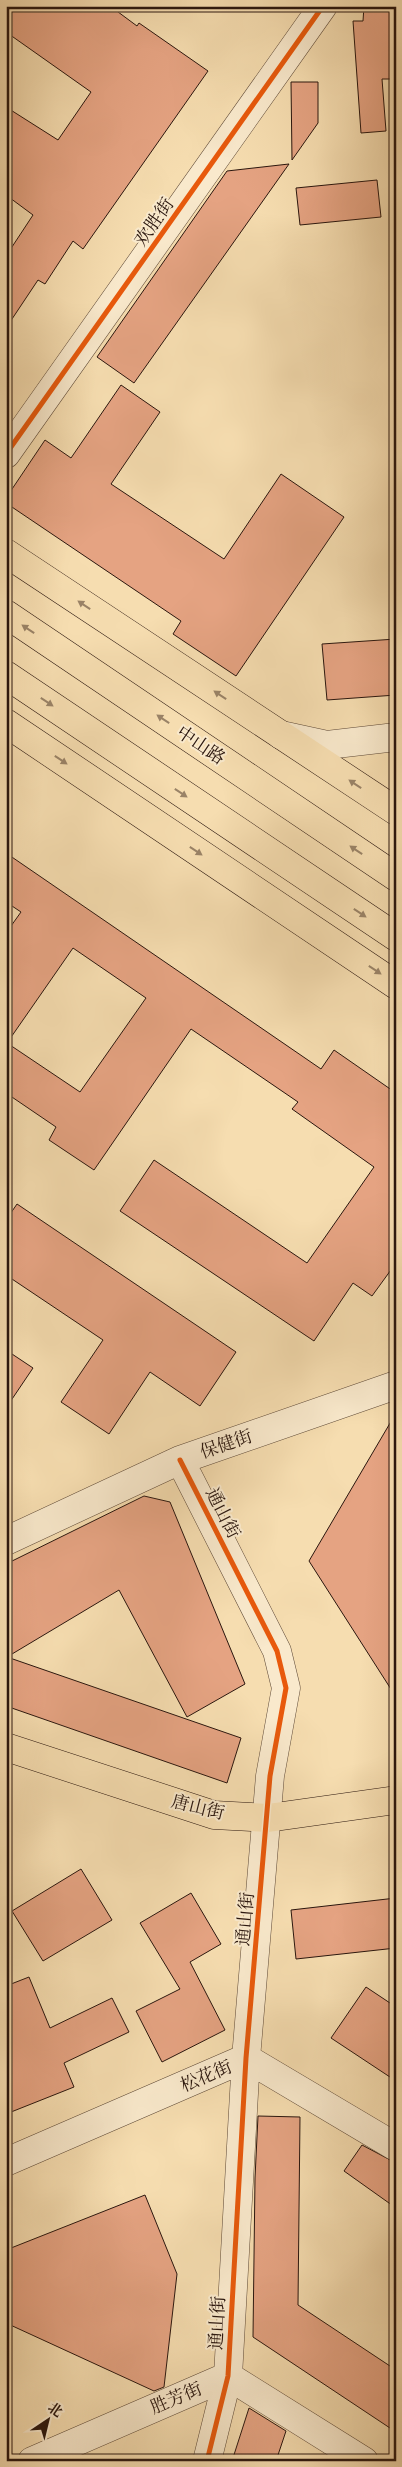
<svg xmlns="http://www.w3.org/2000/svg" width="402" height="2467" font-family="'Gentium Book Plus','Noto Serif SC',serif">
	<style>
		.building { fill: #e5a382; stroke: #2a160e; fill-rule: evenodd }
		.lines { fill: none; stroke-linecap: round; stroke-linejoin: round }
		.minor-casing { stroke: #5d4836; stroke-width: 29 }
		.major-casing { stroke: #2a160e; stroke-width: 29 }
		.minor { stroke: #f9e9cc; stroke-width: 28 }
		.major { stroke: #f6ddb0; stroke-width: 28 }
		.cycleway-casing { stroke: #f9e9cc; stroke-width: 8 }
		.cycleway { stroke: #e8590c; stroke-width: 5 }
		.oneway { fill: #9a8367 }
		.labels { text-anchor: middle; stroke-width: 4; stroke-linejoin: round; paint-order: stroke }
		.street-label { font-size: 18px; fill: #2a160e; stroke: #f9e9cc }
	</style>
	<rect width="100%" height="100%" fill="#f6ddb0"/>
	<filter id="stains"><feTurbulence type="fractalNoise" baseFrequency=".004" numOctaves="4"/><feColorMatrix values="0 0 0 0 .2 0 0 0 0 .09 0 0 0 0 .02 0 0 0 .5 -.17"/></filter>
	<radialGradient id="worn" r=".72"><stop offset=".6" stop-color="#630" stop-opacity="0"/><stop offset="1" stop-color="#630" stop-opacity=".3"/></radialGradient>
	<!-- building -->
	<path class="building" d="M6 6H110L137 26 139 23 208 71 83 249 73 241 45 284 38 280 6 328V256L33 215 6 195V107L58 140 91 92 6 32Z
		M364 6H396V79H382L386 131 361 133 353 21H363Z
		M291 82H318V123L292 160Z
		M289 164 134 383 97 357 227 171Z
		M377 180 381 217 300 225 296 188Z
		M121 385 160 412 111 484 224 559 281 474 344 517 236 676 173 634 181 621 6 503V498L45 440 71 458Z
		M396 639V695L327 700 322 644Z
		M6 853 321 1069 334 1050 396 1093V1263L372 1296 353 1283 314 1341 120 1211 154 1160 307 1263 374 1167 292 1109 298 1102 191 1029 94 1170 49 1140 56 1127 6 1093V933L21 912 6 902ZM73 948 146 998 80 1092 7 1043Z
		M17 1204 236 1352 200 1406 150 1372 109 1434 61 1402 103 1340 6 1275V1220Z
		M6 1350 33 1368 6 1408Z
		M396 1413V1697L309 1561Z
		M144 1496 170 1502 245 1684 187 1717 119 1590 7 1657 241 1738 227 1783 6 1706V1564Z
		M81 1869 112 1920 43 1961 12 1911Z
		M191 1893 221 1944 190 1962 225 2030 162 2062 136 2011 180 1989 140 1923Z
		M396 1898V1948L296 1959 291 1910Z
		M29 1977 50 2028 112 1998 129 2032 64 2063 74 2087 6 2114V1986Z
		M366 1987 396 2007V2081L331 2038Z
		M258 2116 300 2117 298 2305 396 2370V2432L253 2337 255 2178Z
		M362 2145 396 2163V2208L344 2171Z
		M145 2195 177 2274 164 2387 154 2391 6 2323V2250Z
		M249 2408 286 2431 276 2461H232Z"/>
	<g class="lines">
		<defs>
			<path id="minor" d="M6 454 323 6
				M281 735 327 745 396 737
				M180 1460 277 1651 286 1688 270 1776 246 2058 228 2376 207 2461
				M6 1541 180 1460 396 1385
				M6 2162 246 2058 396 2147
				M32 2461 228 2376 364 2461"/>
			<path id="major" d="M6 553 396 811
				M6 614 396 877
				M6 675 396 937
				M6 723 396 985
				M6 1747 214 1815 268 1818 396 1800"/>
		</defs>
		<!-- minor casing -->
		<use href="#minor" class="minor-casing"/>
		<!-- major casing -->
		<use href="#major" class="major-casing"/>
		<!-- minor -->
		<use href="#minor" class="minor"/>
		<!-- major -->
		<use href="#major" class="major"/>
		<defs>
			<path id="cycleway" d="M6 454 323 6
				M180 1460 277 1651 286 1688 270 1776 246 2058 228 2376 207 2461"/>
		</defs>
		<!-- cycleway casing -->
		<use href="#cycleway" class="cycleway-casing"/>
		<!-- cycleway -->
		<use href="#cycleway" class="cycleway"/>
	</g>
	<!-- one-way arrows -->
	<defs><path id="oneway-solid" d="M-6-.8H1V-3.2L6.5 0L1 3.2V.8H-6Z" transform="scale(1.25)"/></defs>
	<g class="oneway">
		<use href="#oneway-solid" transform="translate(84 605) rotate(-146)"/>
		<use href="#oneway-solid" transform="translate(28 629) rotate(-146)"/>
		<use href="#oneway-solid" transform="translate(220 695) rotate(-146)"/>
		<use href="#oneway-solid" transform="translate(47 702) rotate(34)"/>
		<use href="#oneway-solid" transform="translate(163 719) rotate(-146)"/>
		<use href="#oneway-solid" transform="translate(61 760) rotate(34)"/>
		<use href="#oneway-solid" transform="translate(355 784) rotate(-146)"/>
		<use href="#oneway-solid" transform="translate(181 793) rotate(34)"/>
		<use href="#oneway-solid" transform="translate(356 850) rotate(-146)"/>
		<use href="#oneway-solid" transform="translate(196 851) rotate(34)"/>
		<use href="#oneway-solid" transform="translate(360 913) rotate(34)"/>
		<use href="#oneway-solid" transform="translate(375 970) rotate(34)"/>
	</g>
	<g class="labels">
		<!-- street labels -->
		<g class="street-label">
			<text transform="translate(154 222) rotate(-55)" y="6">欢胜街</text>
			<text transform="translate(201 745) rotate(34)" y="6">中山路</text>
			<text transform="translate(226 1444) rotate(-19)" y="6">保健街</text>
			<text transform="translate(223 1513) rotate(63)" y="6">通山街</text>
			<text transform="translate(198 1807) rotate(14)" y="6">唐山街</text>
			<text transform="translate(245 1919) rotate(-85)" y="6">通山街</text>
			<text transform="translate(206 2076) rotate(-23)" y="6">松花街</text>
			<text transform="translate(217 2323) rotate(-87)" y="6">通山街</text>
			<text transform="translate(176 2398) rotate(-23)" y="6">胜芳街</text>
		</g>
	</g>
	<!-- margin -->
	<rect width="402" height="2467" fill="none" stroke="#f6ddb0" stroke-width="25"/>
	<rect x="8" y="8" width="387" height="2452" fill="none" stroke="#2a160e" stroke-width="2.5"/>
	<rect x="12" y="12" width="377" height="2442" fill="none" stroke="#2a160e"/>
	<!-- north arrow -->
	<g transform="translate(48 2420) rotate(35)" stroke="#f9e9cc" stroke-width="4" paint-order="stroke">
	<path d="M0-4L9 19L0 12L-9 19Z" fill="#2a160e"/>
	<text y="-8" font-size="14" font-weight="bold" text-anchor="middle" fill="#2a160e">北</text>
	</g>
	<rect width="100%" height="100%" filter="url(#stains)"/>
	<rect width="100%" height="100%" fill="url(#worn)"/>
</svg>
